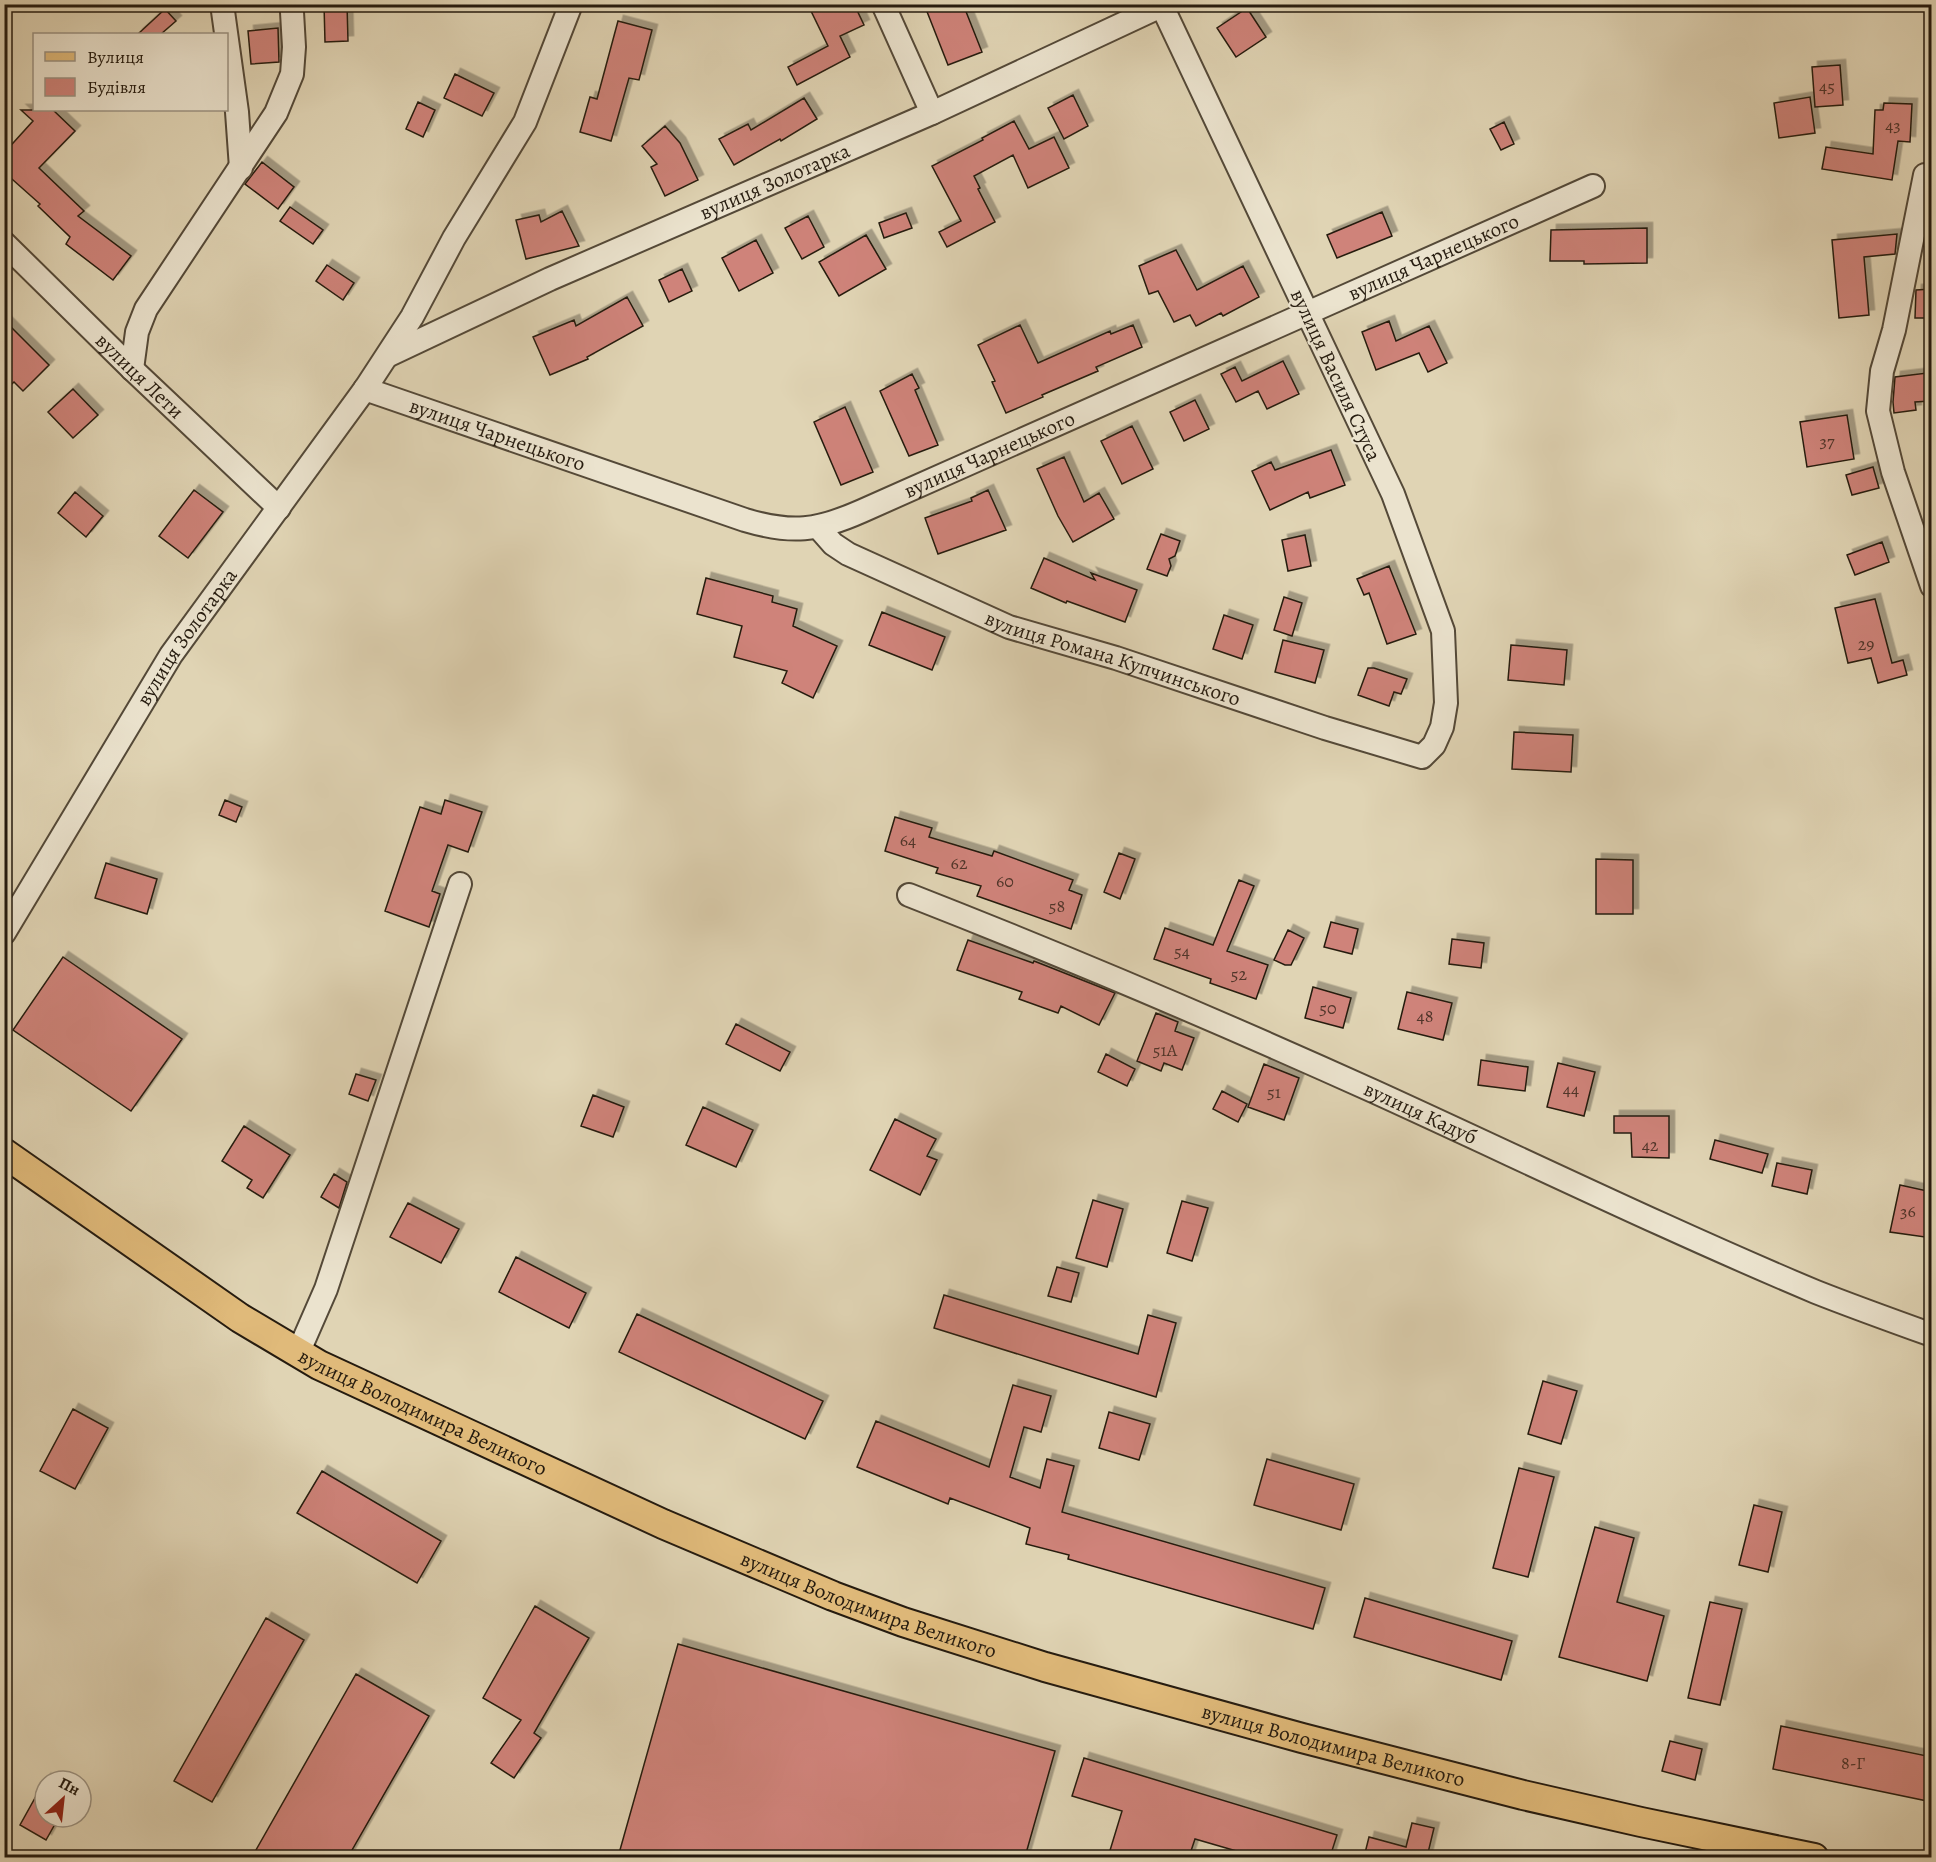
<svg xmlns="http://www.w3.org/2000/svg" width="1936" height="1862" font-family="Alegreya,serif">
	<style>
		.building { fill: #cf837a; stroke: #251b0f; stroke-width: 1.5; filter: url(#shadow) }
		.lines { fill: none; stroke-linecap: round; stroke-linejoin: round }
		.minor-casing { stroke: #544938; stroke-width: 26 }
		.major-casing { stroke: #251b0f; stroke-width: 32 }
		.minor { stroke: #ebe3ce; stroke-width: 22 }
		.major { stroke: #e0ba7a; stroke-width: 28 }
		.labels { text-anchor: middle; stroke-width: 4.5; stroke-linejoin: round; paint-order: stroke }
		.number-label { font-size: 18px; fill: #50352a }
		.street-label { font-size: 21px; fill: #251b0f; stroke: #ebe3ce }
	</style>
	<defs>
		<filter id="shadow"><feDropShadow dx="5.5" dy="-5.5" stdDeviation="0" flood-color="#0004"/></filter>
	</defs>
	<rect width="100%" height="100%" fill="#e0d4b4"/>
	<filter id="stains"><feTurbulence type="fractalNoise" baseFrequency=".00333" numOctaves="4"/><feColorMatrix values="0 0 0 0 .2 0 0 0 0 .09 0 0 0 0 .02 0 0 0 .5 -.17"/></filter>
	<radialGradient id="worn" r=".72"><stop offset=".6" stop-color="#630" stop-opacity="0"/><stop offset="1" stop-color="#630" stop-opacity=".3"/></radialGradient>
	<!-- building -->
	<path class="building" d="M324 4H347L348 41 325 42Z
		M820 4H854L864 25 840 36 850 57 797 85 788 67 828 46 811 11 821 6Z
		M924 4H963L982 52 948 65Z
		M1247 8 1266 37 1236 57 1217 28Z
		M165 9 176 21 161 34H138Z
		M618 21 652 30 639 80 629 78 611 141 580 132 590 97 597 99Z
		M278 28 279 62 251 64 248 31Z
		M1840 65 1843 105 1815 107 1812 67Z
		M455 74 494 93 482 116 444 98Z
		M1073 95 1088 126 1064 139 1048 108Z
		M1810 97 1815 133 1779 138 1774 103Z
		M804 98 817 119 781 141 780 139 734 165 719 139 748 124 751 130Z
		M418 102 435 110 423 137 406 129Z
		M1884 103 1912 104 1910 142 1898 141 1892 180 1822 169 1826 147 1873 154 1875 110H1883Z
		M21 110H53L75 131 39 168 84 211 78 216 131 256 113 280 66 244 70 237 38 206 40 204 4 172V153L33 121Z
		M1014 121 1029 149 1054 137 1069 168 1028 188 1013 155 974 176 980 188 978 189 995 222 947 247 939 232 961 221 932 166 983 140 982 138Z
		M1504 122 1514 144 1501 150 1490 129Z
		M665 126 680 143 698 180 665 196 651 167 657 164 642 146Z
		M262 162 294 187 278 209 245 184Z
		M290 207 323 230 313 244 280 221Z
		M562 211 579 246 526 259 516 220 539 215 541 222Z
		M1382 212 1392 236 1337 258 1327 235Z
		M906 213 912 228 884 238 879 223Z
		M808 216 824 247 802 259 785 228Z
		M1647 228V263L1584 264V261H1550L1551 230Z
		M1897 234 1895 254 1864 257 1869 315 1839 318 1832 240Z
		M866 235 886 269 839 296 819 262Z
		M756 240 773 273 739 291 722 258Z
		M1176 250 1197 290 1243 266 1259 297 1223 316 1221 313 1196 326 1190 315 1174 322 1158 291 1149 294 1139 266Z
		M327 265 354 283 343 300 316 281Z
		M682 269 692 291 669 302 659 280Z
		M1932 289V318H1915L1916 290Z
		M627 297 643 326 587 357 588 359 550 375 533 337 574 320 576 326Z
		M4 320 49 365 23 391 14 382 4 391Z
		M1389 321 1396 341 1429 326 1447 363 1428 372 1419 353 1376 370 1362 332Z
		M1020 325 1038 363 1110 331 1111 334 1133 325 1142 347 1096 367 1098 371 1042 395 1043 397 1006 413 992 382 995 381 978 345Z
		M1283 361 1299 394 1267 409 1258 391 1236 402 1221 374 1235 367 1242 381Z
		M1927 373 1930 401 1915 402 1916 410 1894 413 1893 402 1895 377Z
		M912 374 919 388 915 390 938 445 909 456 880 391Z
		M73 389 98 415 73 438 48 412Z
		M1195 400 1209 429 1184 441 1170 412Z
		M845 407 873 472 841 485 814 422Z
		M1847 415 1854 459 1807 467 1800 422Z
		M1132 426 1153 469 1122 484 1101 441Z
		M1331 450 1345 485 1310 498 1308 492 1270 510 1252 471 1271 462 1275 470Z
		M1064 457 1084 502 1099 493 1114 519 1073 542 1058 516 1037 469Z
		M1873 467 1879 488 1852 495 1846 475Z
		M194 490 223 512 188 558 159 536Z
		M988 490 1006 530 938 554 925 518 972 501 971 498Z
		M75 492 103 516 86 537 58 513Z
		M1161 534 1180 541 1175 556 1169 559 1171 566 1167 576 1147 569Z
		M1305 535 1311 566 1288 571 1282 540Z
		M1882 542 1889 562 1855 575 1847 555Z
		M1044 558 1095 580 1091 573 1137 590 1125 622 1067 601 1066 603 1031 588Z
		M1389 566 1416 634 1387 644 1369 593 1364 595 1357 579Z
		M706 578 773 596 772 602 797 609 793 626 837 646 813 698 782 683 787 671 734 657 742 626 697 614Z
		M1284 597 1302 603 1292 636 1274 630Z
		M1875 599 1892 663 1903 660 1907 675 1878 683 1871 658 1848 663 1835 608Z
		M882 612 945 637 932 670 869 645Z
		M1224 615 1253 625 1242 659 1213 649Z
		M1283 640 1324 650 1315 683 1275 672Z
		M1511 645 1567 650 1564 685 1508 680Z
		M1368 668H1374L1407 679 1401 694 1394 692 1389 706 1358 695Z
		M1514 732 1573 735 1571 772 1512 769Z
		M225 800 242 807 236 822 219 815Z
		M445 800 482 812 468 852 448 845 432 891 440 894 429 927 385 911 420 807 441 814Z
		M895 817 932 828 929 837 992 856 994 851 1073 880 1069 890 1082 895 1071 929 977 896 981 886 936 873 938 868 885 851Z
		M1119 853 1135 859 1120 899 1104 892Z
		M1596 859 1633 860V914H1596Z
		M106 863 157 879 147 914 95 898Z
		M1239 880 1254 886 1227 951 1268 965 1256 999 1210 983 1211 979 1154 959 1165 928 1213 945Z
		M1331 922 1358 929 1352 954 1324 947Z
		M1288 930 1304 938 1291 965H1285L1274 960Z
		M1452 939 1484 943 1481 968 1449 964Z
		M968 940 1033 963 1034 961 1115 993 1099 1025 1061 1006 1058 1013 1019 999 1022 992 957 970Z
		M63 957 182 1039 131 1111 13 1030Z
		M1313 987 1351 998 1343 1028 1305 1018Z
		M1407 992 1452 1003 1443 1040 1398 1029Z
		M1156 1013 1178 1022 1175 1031 1194 1038 1182 1070 1164 1063 1161 1071 1137 1061Z
		M736 1024 790 1052 780 1071 726 1044Z
		M1106 1054 1135 1069 1127 1086 1098 1072Z
		M1481 1060 1528 1067 1525 1091 1478 1085Z
		M1558 1063 1595 1072 1584 1116 1547 1107Z
		M1264 1064 1299 1078 1284 1120 1248 1107Z
		M356 1074 376 1080 368 1101 349 1094Z
		M1222 1091 1247 1104 1238 1122 1213 1109Z
		M593 1095 624 1107 613 1137 581 1126Z
		M703 1107 753 1130 736 1167 686 1145Z
		M1614 1116H1669V1158L1632 1157 1631 1133H1614Z
		M895 1119 936 1139 927 1156 937 1160 920 1195 870 1170Z
		M244 1126 290 1155 263 1198 247 1188 252 1180 222 1161Z
		M1715 1140 1768 1154 1762 1173 1710 1159Z
		M1777 1163 1812 1170 1807 1194 1772 1186Z
		M334 1174 347 1182 339 1208 321 1197Z
		M1900 1185 1932 1192V1238L1890 1232Z
		M1093 1200 1123 1209 1107 1267 1076 1258Z
		M1182 1201 1208 1208 1192 1261 1167 1253Z
		M408 1203 459 1229 441 1263 390 1237Z
		M516 1257 586 1293 569 1328 499 1292Z
		M1057 1267 1079 1273 1071 1302 1048 1296Z
		M944 1295 1138 1354 1148 1315 1176 1323 1156 1397 934 1328Z
		M637 1314 823 1401 805 1439 619 1352Z
		M1543 1381 1577 1391 1561 1444 1528 1434Z
		M1013 1385 1051 1396 1041 1432 1024 1427 1010 1477 1040 1488 1047 1459 1074 1466 1062 1512 1325 1588 1313 1629 1068 1559 1069 1555 1026 1544 1030 1528 950 1498 948 1504 857 1467 876 1421 989 1467Z
		M73 1409 108 1428 75 1489 40 1471Z
		M1109 1412 1150 1424 1139 1460 1099 1448Z
		M1267 1459 1354 1484 1341 1530 1254 1505Z
		M1519 1468 1554 1477 1528 1577 1493 1568Z
		M322 1471 441 1541 417 1583 297 1513Z
		M1754 1505 1782 1512 1768 1572 1739 1565Z
		M1595 1527 1634 1538 1617 1602 1664 1616 1647 1681 1559 1657Z
		M1365 1598 1512 1641 1501 1680 1354 1637Z
		M1710 1602 1742 1609 1720 1705 1688 1698Z
		M535 1606 589 1638 534 1733 541 1738 514 1778 491 1763 521 1720 483 1698Z
		M266 1618 304 1640 212 1802 174 1781Z
		M678 1644 1055 1751 1025 1857H618Z
		M356 1674 429 1716 348 1857H252Z
		M1781 1726 1932 1757V1802L1773 1769Z
		M1670 1741 1702 1749 1695 1780 1662 1771Z
		M1084 1758 1337 1835 1330 1857H1257L1195 1839 1189 1857H1108L1122 1811 1072 1796Z
		M45 1780V1817H59L46 1840 20 1825Z
		M1412 1823 1434 1828 1427 1857H1364L1369 1837 1406 1847Z"/>
	<g class="lines">
		<defs>
			<g id="minor">
				<path d="M222 4 237 112 241 168"/>
				<path d="M883 4 932 113"/>
				<path d="M1925 175 1894 330 1882 371 1878 411 1893 472 1932 586"/>
				<path id="s1" d="M4 243 132 369 279 508"/>
				<path id="s2" d="M389 355 550 279 932 113 1161 6"/>
				<path d="M132 369 137 332 146 309 276 113 292 74 294 47 292 12"/>
				<path id="s3" d="M365 389 745 520C792 534 817 531 862 511L1593 186"/>
				<path id="s4" d="M818 527 833 544 848 554 1009 627 1116 658 1325 728 1422 757 1434 745 1442 727 1446 703 1443 631 1393 494 1161 4"/>
				<path id="s5" d="M909 895C1065 956 1220 1022 1373 1091 1520 1158 1666 1229 1816 1292 1854 1307 1893 1321 1932 1335"/>
				<path id="s6" d="M4 933 171 655 365 389 412 317 454 238 525 122 571 4"/>
				<path d="M298 1353 326 1289 460 884"/>
			</g>
			<g id="major">
				<path id="s7" d="M4 1153 240 1318 319 1365 663 1524 833 1596 903 1622 1045 1667 1302 1738 1523 1795 1641 1822 1814 1858"/>
			</g>
		</defs>
		<!-- minor casing -->
		<use href="#minor" class="minor-casing"/>
		<!-- major casing -->
		<use href="#major" class="major-casing"/>
		<!-- minor -->
		<use href="#minor" class="minor"/>
		<!-- major -->
		<use href="#major" class="major"/>
	</g>
	<g class="labels">
		<!-- number labels -->
		<g class="number-label">
			<text x="1827" y="92">45</text>
			<text x="1893" y="131">43</text>
			<text x="1827" y="447">37</text>
			<text x="1866" y="650">29</text>
			<text x="908" y="846">64</text>
			<text x="959" y="869">62</text>
			<text x="1005" y="887">60</text>
			<text x="1057" y="912">58</text>
			<text x="1182" y="957">54</text>
			<text x="1239" y="980">52</text>
			<text x="1328" y="1014">50</text>
			<text x="1425" y="1022">48</text>
			<text x="1165" y="1056">51А</text>
			<text x="1571" y="1095">44</text>
			<text x="1274" y="1098">51</text>
			<text x="1650" y="1151">42</text>
			<text x="1908" y="1217">36</text>
			<text x="1853" y="1769">8-Г</text>
		</g>
		<!-- street labels -->
		<g class="street-label">
			<text dy="7" stroke="none"><textPath href="#s2" startOffset="423">вулиця Золотарка</textPath></text>
			<text dy="7" stroke="none"><textPath href="#s3" startOffset="1148">вулиця Чарнецького</textPath></text>
			<text transform="translate(1336 375) rotate(65)" y="7">вулиця Василя Стуса</text>
			<text dy="7" stroke="none"><textPath href="#s1" startOffset="190">вулиця Лети</textPath></text>
			<text dy="7" stroke="none"><textPath href="#s3" startOffset="140">вулиця Чарнецького</textPath></text>
			<text dy="7" stroke="none"><textPath href="#s3" startOffset="662">вулиця Чарнецького</textPath></text>
			<text dy="7" stroke="none"><textPath href="#s6" startOffset="348">вулиця Золотарка</textPath></text>
			<text dy="7" stroke="none"><textPath href="#s4" startOffset="326">вулиця Романа Купчинського</textPath></text>
			<text dy="7" stroke="none"><textPath href="#s5" startOffset="556">вулиця Кадуб</textPath></text>
			<text dy="7" stroke="none"><textPath href="#s7" startOffset="494">вулиця Володимира Великого</textPath></text>
			<text dy="7" stroke="none"><textPath href="#s7" startOffset="980">вулиця Володимира Великого</textPath></text>
			<text dy="7" stroke="none"><textPath href="#s7" startOffset="1466">вулиця Володимира Великого</textPath></text>
		</g>
	</g>
	<!-- margin -->
	<rect width="1936" height="1862" fill="none" stroke="#e0d4b4" stroke-width="24"/>
	<rect x="6" y="6" width="1924" height="1850" fill="none" stroke="#251b0f" stroke-width="3"/>
	<rect x="12" y="12" width="1912" height="1838" fill="none" stroke="#251b0f" stroke-width="1.5"/>
	<!-- legend -->
	<rect x="33" y="33" width="195" height="78" fill="#ebe3ce" stroke="#9c9382" stroke-width="1.5"/>
	<rect x="45" y="52" width="30" height="9" fill="#e0ba7a" stroke="#9c9382" stroke-width="1.5"/>
	<text x="87" y="63" font-size="18" fill="#251b0f">Вулиця</text>
	<rect x="45" y="78" width="30" height="18" fill="#cf837a" stroke="#9c9382" stroke-width="1.5"/>
	<text x="87" y="93" font-size="18" fill="#251b0f">Будівля</text>
	<!-- north arrow -->
	<g transform="translate(63 1799) rotate(27)"><circle r="28" fill="#ebe3ce" stroke="#9c9382" stroke-width="1.5"/>
	<path d="M0-4.5L10 22L0 15L-10 22Z" fill="#8f2418"/>
	<text y="-9" font-size="16" font-weight="bold" text-anchor="middle" fill="#251b0f">Пн</text>
	</g>
	<rect width="100%" height="100%" filter="url(#stains)"/>
	<rect width="100%" height="100%" fill="url(#worn)"/>
</svg>
